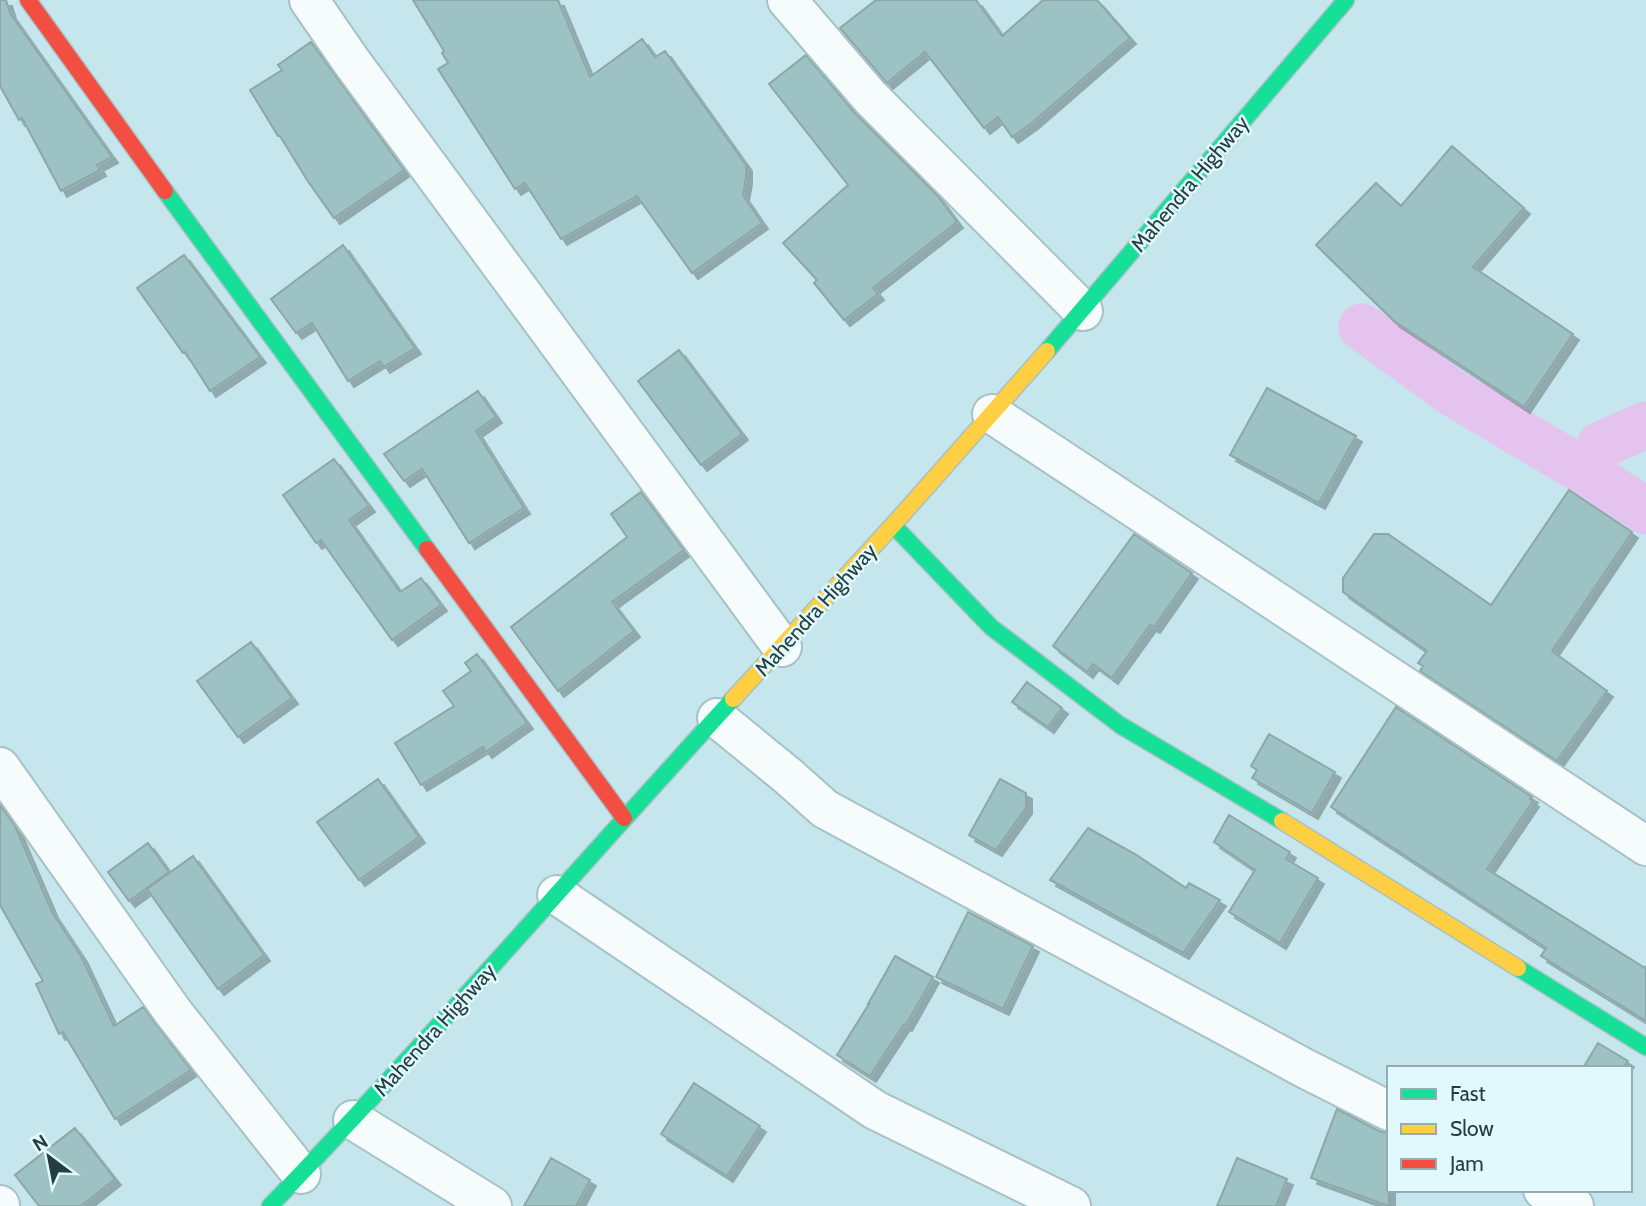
<svg xmlns="http://www.w3.org/2000/svg" width="1646" height="1206" font-family="Cabin,sans-serif">
	<style>
		.lines { fill: none; stroke-linecap: round; stroke-linejoin: round }
		.canal { stroke: #e4c3ee; stroke-width: 47 }
		.building { fill: #9dc2c3; stroke: #8da7a8; stroke-width: 2; filter: url(#shadow) }
		.street-casing { stroke: #a7c1c5; stroke-width: 42 }
		.fast-casing { stroke: #a7c1c5; stroke-width: 19 }
		.slow-casing { stroke: #a7c1c5; stroke-width: 19 }
		.jam-casing { stroke: #a7c1c5; stroke-width: 19 }
		.street { stroke: #f6fbfc; stroke-width: 38 }
		.fast { stroke: #16e098; stroke-width: 16 }
		.slow { stroke: #ffcf43; stroke-width: 16 }
		.jam { stroke: #f24e42; stroke-width: 16 }
		.labels { text-anchor: middle; stroke-width: 5; stroke-linejoin: round; paint-order: stroke }
		.street-label { font-size: 21px; fill: #243d40; stroke: #e1f8fc }
	</style>
	<defs>
		<filter id="shadow"><feDropShadow dx="6" dy="6" stdDeviation="0" flood-color="#0004"/></filter>
	</defs>
	<rect width="100%" height="100%" fill="#c5e6ec"/>
	<g class="lines">
		<!-- canal -->
		<path class="canal" d="M1362 327 1451 392 1589 474 1646 511
			M1589 474 1600 445 1646 425"/>
	</g>
	<!-- building -->
	<path class="building" d="M0 0H6L10 13 112 157 97 165 100 170 61 191 22 118 19 120 0 86Z
		M413 0H558L590 77 642 39 655 57 665 51 746 165V178L743 195 762 223 692 273 637 196 561 239 525 183 515 189 438 69 448 63 442 53 444 51Z
		M876 0H976L1002 36 1043 0H1097L1130 38 1032 123 1012 137 998 117 984 128 925 52 887 83 886 82 840 28Z
		M311 42 404 170 334 218 307 180 280 136H278L250 90 282 70 278 65Z
		M806 55 854 112 937 195 957 222 873 288 878 294 844 320 814 283 817 280 783 243 848 185 769 84Z
		M1452 146 1524 208 1473 267 1573 334 1524 407 1394 321 1316 245 1376 183 1401 206Z
		M343 245 415 348 384 367 380 361 348 381 312 323 296 333 271 299Z
		M184 255 260 357 210 391 185 352 183 353 137 288Z
		M679 350 742 434 701 465 638 381Z
		M1267 388 1356 436 1319 503 1230 455Z
		M478 391 496 417 476 431 524 508 469 543 422 469 404 481 384 454Z
		M334 459 369 506 349 520 400 592 421 578 441 605 392 640 321 540 316 543 283 495Z
		M1569 490 1632 532 1552 651 1607 691 1557 761 1420 671 1423 666 1418 663 1427 651 1343 592V578L1374 534H1388L1491 605Z
		M641 492 684 550 612 602 634 631 558 691 511 627 627 537 611 514Z
		M1134 534 1192 573 1154 627 1150 625 1112 678 1093 664 1087 672 1053 646Z
		M251 642 292 698 238 737 197 681Z
		M477 654 527 723 486 752 483 747 421 785 395 743 454 706 443 691 471 671 465 663Z
		M1027 682 1062 708 1048 727 1012 702Z
		M1396 707 1532 797 1530 799 1533 801 1487 869 1645 968 1646 966V1021L1541 956 1546 948 1331 807Z
		M1269 734 1335 772 1312 813 1252 778 1257 770 1251 766Z
		M378 779 419 837 359 880 317 822Z
		M1000 779 1026 793V808L996 850 969 835Z
		M0 805 15 826 52 912 81 956 114 1026 143 1007 191 1070 115 1119 63 1032 59 1034 36 984 43 981 0 905Z
		M1229 815 1290 852 1286 859 1318 878 1280 943 1229 912 1255 870 1214 842Z
		M1088 828 1135 854 1186 888 1189 883 1220 900 1183 953 1050 880Z
		M148 843 169 872 129 901 108 872Z
		M193 856 264 955 218 989 147 889Z
		M968 912 1033 946 1003 1009 936 977Z
		M895 956 933 977 906 1025 904 1024 870 1076 837 1055 869 1004H868Z
		M1598 1043 1628 1061 1623 1068H1583Z
		M694 1083 760 1126 727 1176 661 1134Z
		M1337 1109 1379 1131 1389 1133V1206L1311 1178Z
		M75 1128 115 1179 81 1206H39L15 1175Z
		M551 1158 590 1180 576 1206H524Z
		M1237 1158 1287 1179 1276 1206H1217Z"/>
	<g class="lines">
		<defs>
			<path id="street" d="M309 0 351 61 782 647
				M787 0 870 97 1083 311
				M992 414 1646 846
				M717 718 788 776 825 809 1304 1068 1389 1111
				M0 767 173 1012 301 1174
				M557 895 875 1110 1071 1206
				M353 1120 492 1206
				M1543 1190 1574 1206
				M0 1205V1206"/>
			<path id="fast" d="M165 191 427 549
				M1047 351 1346 0
				M893 525 991 627 1120 725 1282 821
				M1518 968 1646 1047
				M270 1206C429 1041 578 868 733 699"/>
			<path id="slow" d="M733 699 893 525 1047 351
				M1282 821 1518 968"/>
			<path id="jam" d="M28 0 165 191
				M427 549 624 818"/>
		</defs>
		<!-- street casing -->
		<use href="#street" class="street-casing"/>
		<!-- fast casing -->
		<use href="#fast" class="fast-casing"/>
		<!-- slow casing -->
		<use href="#slow" class="slow-casing"/>
		<!-- jam casing -->
		<use href="#jam" class="jam-casing"/>
		<!-- street -->
		<use href="#street" class="street"/>
		<!-- fast -->
		<use href="#fast" class="fast"/>
		<!-- slow -->
		<use href="#slow" class="slow"/>
		<!-- jam -->
		<use href="#jam" class="jam"/>
	</g>
	<g class="labels">
		<!-- street labels -->
		<g class="street-label">
			<text transform="translate(1190 184) rotate(-50)" y="7">Mahendra Highway</text>
			<text transform="translate(816 610) rotate(-48)" y="7">Mahendra Highway</text>
			<text transform="translate(435 1030) rotate(-48)" y="7">Mahendra Highway</text>
		</g>
	</g>
	<!-- legend -->
	<rect x="1387" y="1066" width="245" height="126" fill="#e1f8fc" stroke="#95adb1" stroke-width="2"/>
	<rect x="1401" y="1089" width="35" height="10" fill="#16e098" stroke="#95adb1" stroke-width="2"/>
	<text x="1450" y="1101" font-size="21" fill="#243d40">Fast</text>
	<rect x="1401" y="1124" width="35" height="10" fill="#ffcf43" stroke="#95adb1" stroke-width="2"/>
	<text x="1450" y="1136" font-size="21" fill="#243d40">Slow</text>
	<rect x="1401" y="1159" width="35" height="10" fill="#f24e42" stroke="#95adb1" stroke-width="2"/>
	<text x="1450" y="1171" font-size="21" fill="#243d40">Jam</text>
	<!-- north arrow -->
	<g transform="translate(49 1157) rotate(328)" stroke="#e1f8fc" stroke-width="5" paint-order="stroke">
	<path d="M0-5L12 26L0 18L-12 26Z" fill="#243d40"/>
	<text y="-10" font-size="19" font-weight="bold" text-anchor="middle" fill="#243d40">N</text>
	</g>
</svg>
